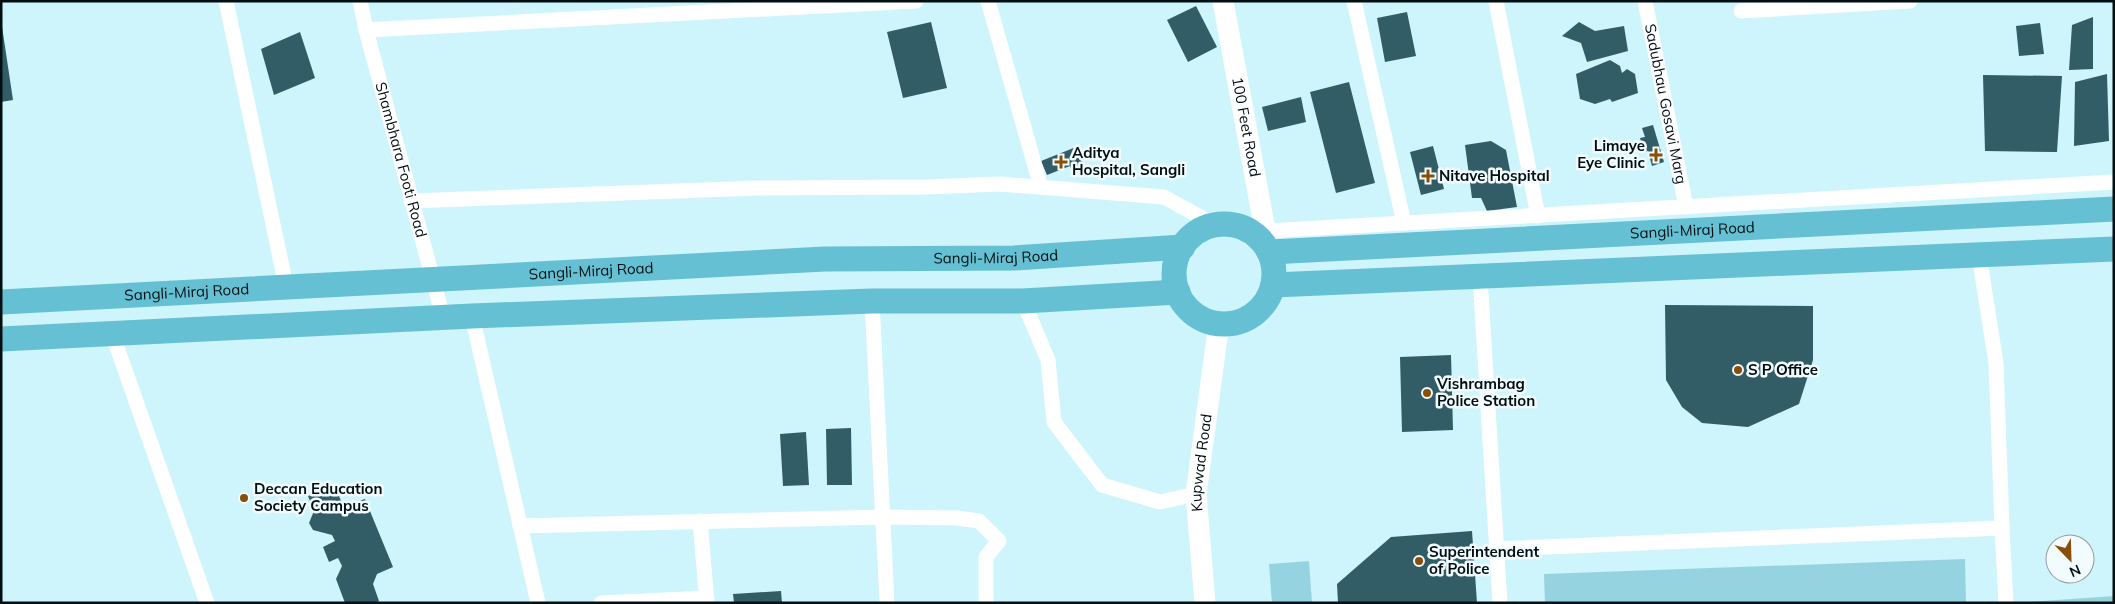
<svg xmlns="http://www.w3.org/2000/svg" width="2115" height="604" font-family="Mulish,sans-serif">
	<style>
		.green { fill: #96d3e0 }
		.building { fill: #325d66 }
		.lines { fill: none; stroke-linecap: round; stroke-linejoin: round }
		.minor { stroke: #fff; stroke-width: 15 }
		.secondary { stroke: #fff; stroke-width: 21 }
		.trunk { stroke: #64c0d2; stroke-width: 25 }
		.poi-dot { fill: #894e07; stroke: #f2fbfd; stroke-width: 2 }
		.labels { text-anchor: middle; stroke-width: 5; stroke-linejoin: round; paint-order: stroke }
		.street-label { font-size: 15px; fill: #010f12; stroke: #f2fbfd }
		.poi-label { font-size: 15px; font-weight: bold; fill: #010f12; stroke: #f2fbfd; text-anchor: start }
	</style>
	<rect width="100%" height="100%" fill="#cef4fc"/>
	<!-- green -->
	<path class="green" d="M1965 559 1966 603H1545L1544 574Z
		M1309 561 1312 603H1272L1269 564Z
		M2114 596V603H2015Z"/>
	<!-- building -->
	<path class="building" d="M1196 6 1217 47 1188 62 1167 20Z
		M1407 12 1416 56 1385 62 1377 18Z
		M2093 17V69L2069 70 2072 25Z
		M1 20 13 100 1 102Z
		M931 22 947 88 903 98 887 32Z
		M1579 22 1595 31 1624 26 1628 51 1587 62 1581 43 1562 36Z
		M2040 23 2044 54 2019 56 2016 26Z
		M300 32 315 78 274 95 261 49Z
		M1610 60 1620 66 1622 73 1627 69 1635 74 1638 93 1612 102 1610 99 1595 104 1580 99 1576 74Z
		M2107 74 2109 141 2074 146 2075 82Z
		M1983 75 2062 76 2057 152 1985 151Z
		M1349 82 1375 183 1336 193 1310 92Z
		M1301 97 1306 122 1268 131 1262 107Z
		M1653 125 1664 162 1652 166 1648 151 1644 152 1640 138 1645 137 1642 128Z
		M1491 141 1506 150 1517 207 1487 211 1481 198H1472L1465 145Z
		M1433 146 1444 189 1421 195 1410 152Z
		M1076 147 1085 170 1073 175 1070 166 1047 175 1041 161Z
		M1665 305 1813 306V360L1799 404 1748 427 1702 423 1682 407 1666 380Z
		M1451 355 1453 430 1402 432 1400 357Z
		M851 428 852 485H827L826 429Z
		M806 432 809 485 783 486 780 434Z
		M335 486 341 501 349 505 365 499 393 567 377 574 373 584 379 601 375 603H345L336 579 342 566 338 558 329 562 323 547 335 541 332 535 313 530 309 523 314 511 308 496Z
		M1472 531 1477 603H1338L1337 584 1391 537Z
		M781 591 782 603H734L733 594Z"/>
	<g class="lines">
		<!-- minor -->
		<g class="minor">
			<path d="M226 1 286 286"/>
			<path id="s1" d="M360 1 366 30 443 317"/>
			<path d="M988 1 1041 187"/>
			<path d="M1354 1 1404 223"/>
			<path d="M1496 1 1538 216"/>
			<path id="s2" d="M1645 1 1686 207"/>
			<path d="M1741 11 1910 1"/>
			<path d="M366 30 916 1"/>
			<path d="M411 201 758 188 928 187 999 184 1164 197 1215 225"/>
			<path d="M1266 231 2114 182"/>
			<path d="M1979 255 1996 363 2002 528"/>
			<path d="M1480 277 1500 603"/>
			<path d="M872 301 887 603"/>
			<path d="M1023 301 1048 360 1054 422 1102 485 1160 502 1196 494"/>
			<path d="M472 316 538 603"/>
			<path d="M112 333 207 603"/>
			<path d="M700 521 707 603"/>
			<path d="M520 526 883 517 957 518 979 521 999 541 986 557V603"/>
			<path d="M1497 549 2002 528 2006 603"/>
			<path d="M601 603 707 598"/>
		</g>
		<!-- secondary -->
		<g class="secondary">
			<path id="s3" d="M1223 1 1269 252"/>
			<path id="s4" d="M1205 603 1196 494 1219 323"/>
		</g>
		<!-- trunk -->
		<g class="trunk">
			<circle cx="1224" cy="274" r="50"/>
			<path id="s5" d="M1269 252 2114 209"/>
			<path d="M1273 285 2114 249"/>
			<path id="s6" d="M1 302 825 259 1014 258 1183 247"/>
			<path d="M1 339 472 316 872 301H1023L1178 292"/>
		</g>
	</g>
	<!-- markers -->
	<g class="poi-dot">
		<path d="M1653.5 147.5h5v5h5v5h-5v5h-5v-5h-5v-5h5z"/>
		<path d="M1058.5 154.5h5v5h5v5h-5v5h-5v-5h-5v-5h5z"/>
		<path d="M1425.5 168.5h5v5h5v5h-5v5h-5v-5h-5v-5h5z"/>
		<circle cx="1738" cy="370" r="5"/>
		<circle cx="1427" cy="393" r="5"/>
		<circle cx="244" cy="498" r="5"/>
		<circle cx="1419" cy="561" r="5"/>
	</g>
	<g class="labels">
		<!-- street labels -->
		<g class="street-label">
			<text dy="5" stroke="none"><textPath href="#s2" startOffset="105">Sadubhau Gosavi Marg</textPath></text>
			<text dy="5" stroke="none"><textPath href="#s3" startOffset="128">100 Feet Road</textPath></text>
			<text dy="5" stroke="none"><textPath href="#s1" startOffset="164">Shambhara Footi Road</textPath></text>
			<text dy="5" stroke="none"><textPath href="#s5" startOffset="424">Sangli-Miraj Road</textPath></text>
			<text dy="5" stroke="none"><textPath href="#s6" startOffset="996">Sangli-Miraj Road</textPath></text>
			<text dy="5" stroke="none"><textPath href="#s6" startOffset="591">Sangli-Miraj Road</textPath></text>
			<text dy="5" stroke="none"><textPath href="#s6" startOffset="186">Sangli-Miraj Road</textPath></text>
			<text dy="5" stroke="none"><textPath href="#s4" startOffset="141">Kupwad Road</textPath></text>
		</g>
		<!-- poi labels -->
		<g class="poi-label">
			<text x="1645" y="151" text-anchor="end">Limaye<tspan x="1645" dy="17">Eye Clinic</tspan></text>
			<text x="1072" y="158">Aditya<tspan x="1072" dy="17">Hospital, Sangli</tspan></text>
			<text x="1439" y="181">Nitave Hospital</text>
			<text x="1748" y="375">S P Office</text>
			<text x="1437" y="389">Vishrambag<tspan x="1437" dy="17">Police Station</tspan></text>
			<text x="254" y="494">Deccan Education<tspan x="254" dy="17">Society Campus</tspan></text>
			<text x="1429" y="557">Superintendent<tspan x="1429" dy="17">of Police</tspan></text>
		</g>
	</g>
	<!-- border -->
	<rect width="2115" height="604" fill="none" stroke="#010f12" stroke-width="5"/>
	<!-- north arrow -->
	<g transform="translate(2070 559) rotate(157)"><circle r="24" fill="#f2fbfd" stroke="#929d9f"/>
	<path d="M0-4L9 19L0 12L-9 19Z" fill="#894e07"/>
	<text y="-8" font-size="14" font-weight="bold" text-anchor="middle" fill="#010f12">N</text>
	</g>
</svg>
